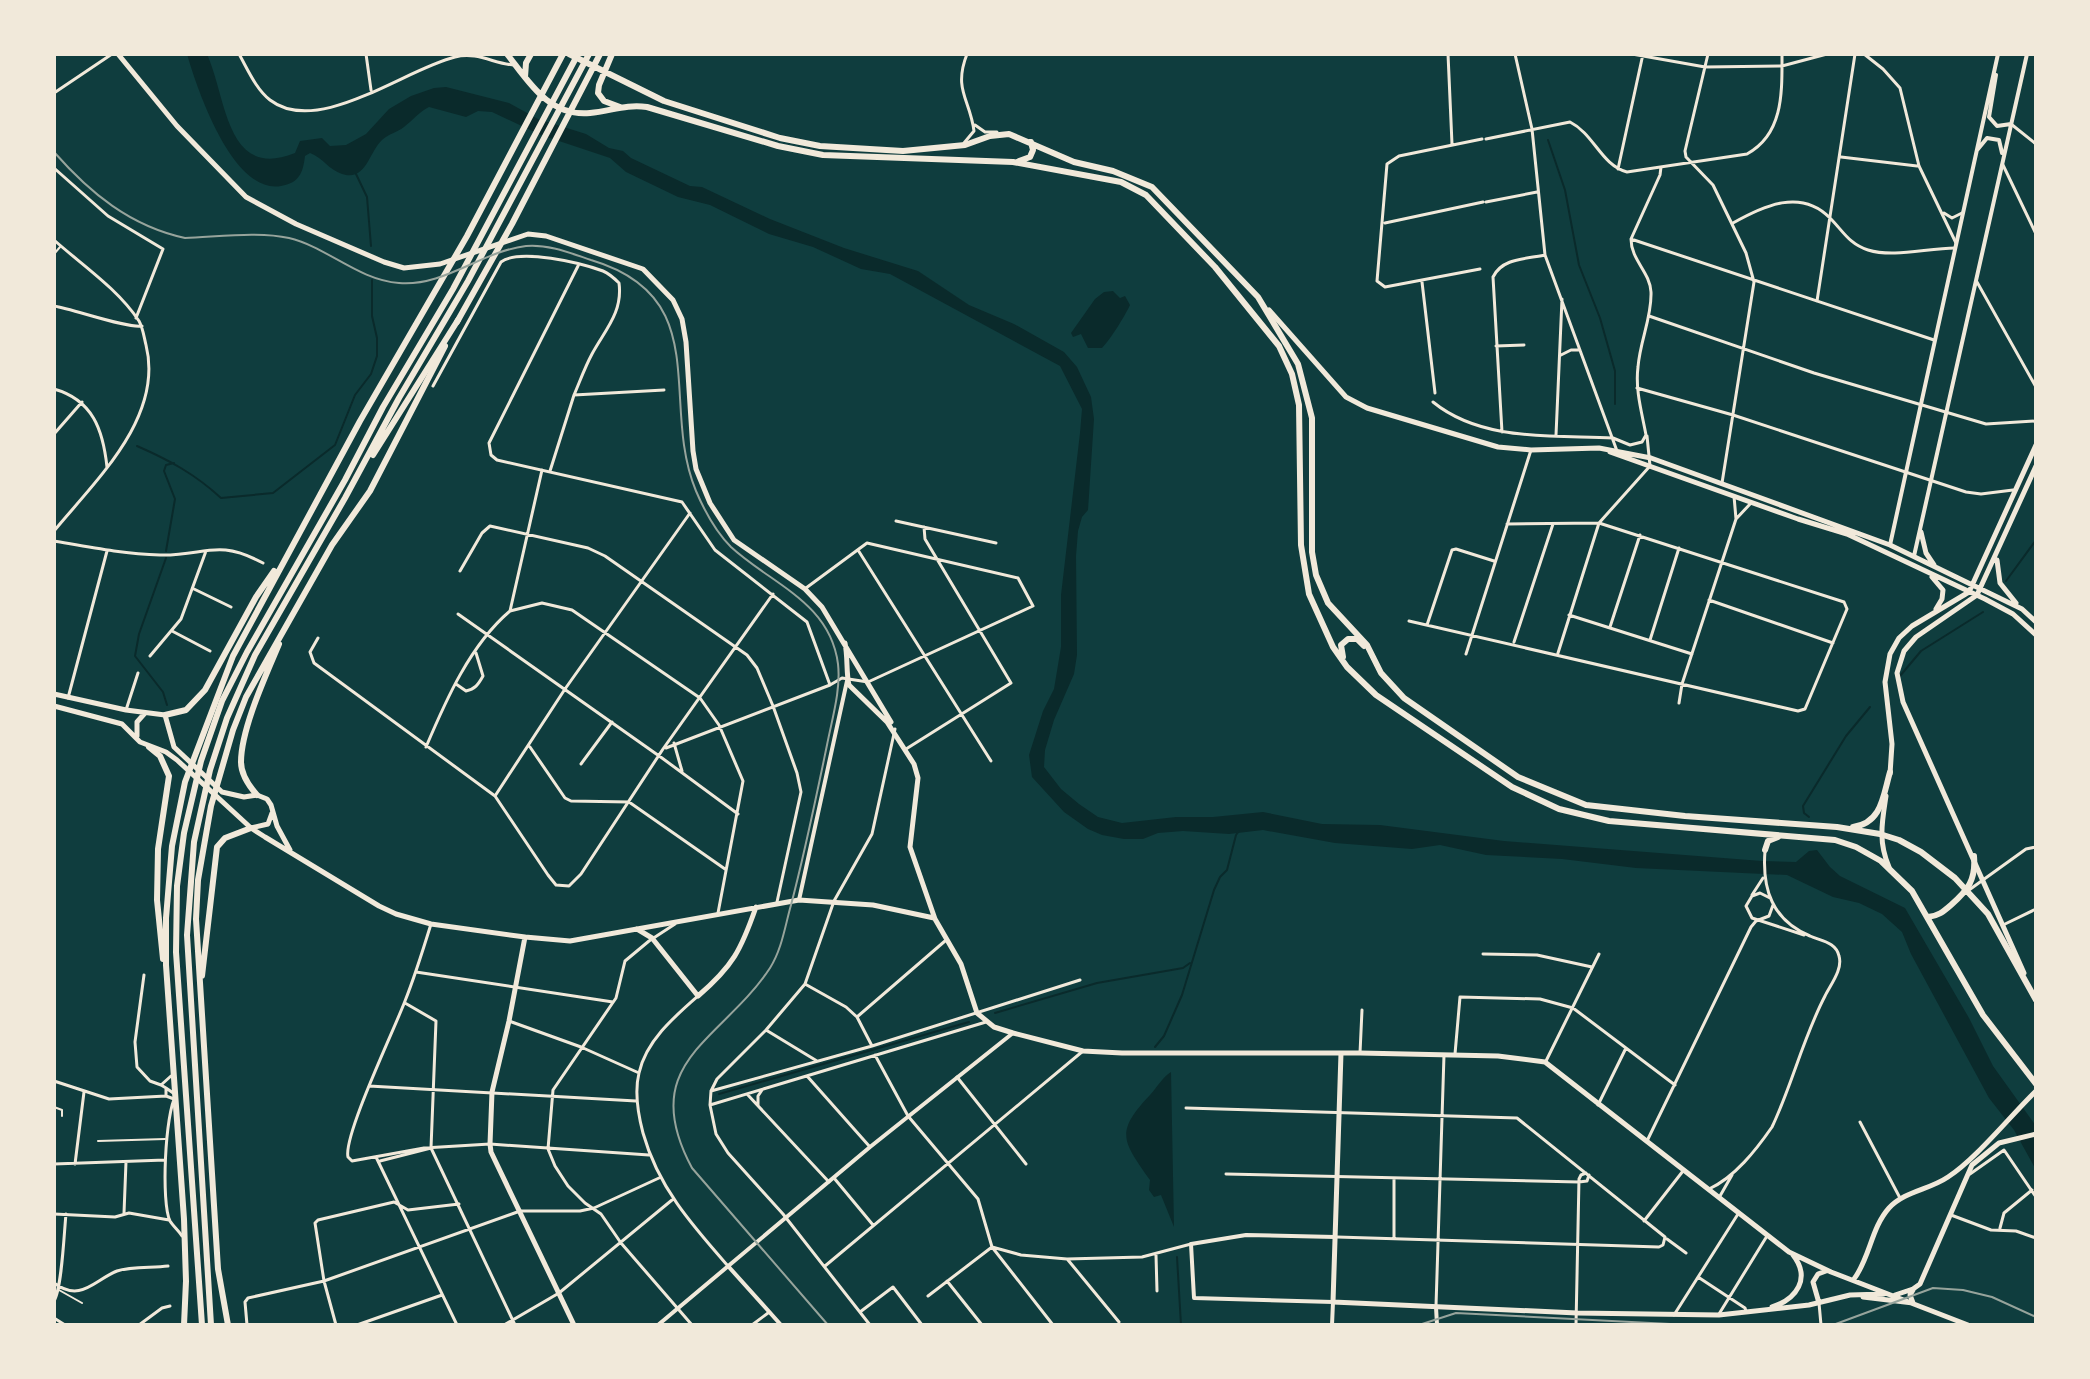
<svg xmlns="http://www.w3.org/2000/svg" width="2090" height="1379" font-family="'Golos Text',sans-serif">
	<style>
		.water { fill: #0a2a2b }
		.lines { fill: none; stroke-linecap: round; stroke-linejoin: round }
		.stream { stroke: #0a2a2b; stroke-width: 2 }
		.service { stroke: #f1e9da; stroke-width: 2 }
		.minor { stroke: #f1e9da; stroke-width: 3 }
		.tertiary { stroke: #f1e9da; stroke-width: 4 }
		.secondary { stroke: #f1e9da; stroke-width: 5 }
		.trunk { stroke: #f1e9da; stroke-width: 6 }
		.motorway { stroke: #f1e9da; stroke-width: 6 }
		.rail { stroke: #97a49c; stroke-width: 2 }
	</style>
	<rect width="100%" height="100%" fill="#0f3d3e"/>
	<!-- water -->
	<path class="water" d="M187 54H207C227 99 226 181 295 153L300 141 322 138 330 146 346 145 366 134 389 109 411 96 434 88 446 87 509 103 538 119 586 134 609 148 623 151 631 158 690 186 702 187 770 219 844 248 918 271 969 305 1014 324 1064 352 1077 367 1091 397 1094 419 1088 510 1082 517 1078 531 1076 556 1077 655 1074 674 1054 720 1045 750 1044 767 1061 789 1079 804 1098 817 1122 823 1176 817H1213L1263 812 1322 824 1380 825 1504 841 1762 861 1796 862 1809 851 1817 850 1830 867 1840 876 1905 908 1969 1018 1993 1066 2036 1126V1170L2014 1130 1989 1098 1911 954 1902 932 1882 914 1859 903 1833 897 1787 875 1636 868 1562 859 1486 855 1440 845 1412 849 1335 843 1263 830 1229 834 1183 831 1158 833 1143 839H1124L1102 835 1088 829 1064 812 1032 777 1029 755 1043 711 1054 689 1061 647V595L1080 433 1082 409 1060 366 890 274 861 269 813 247 769 234 710 205 678 197 626 172 610 158 541 135 492 112 478 111 466 117 429 107C419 112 413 120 404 127 398 132 388 134 382 140 369 152 366 182 342 174 329 170 322 157 310 153L305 156C303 173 299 183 281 186 233 195 197 89 187 54Z
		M1113 291 1120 298 1125 296 1130 305C1125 316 1110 340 1102 348H1088L1081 334 1073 337 1071 333 1095 299 1104 292Z
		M1171 1072 1174 1227 1161 1195 1154 1197 1149 1190 1150 1180C1123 1141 1114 1133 1150 1095 1158 1086 1162 1078 1171 1072Z"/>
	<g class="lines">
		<!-- stream -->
		<path class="stream" d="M1548 140 1565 190 1579 265 1600 318 1615 371V404
			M356 174 367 197 371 246
			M137 446C169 460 195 474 221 498L273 493 335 445 355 395 371 374 377 356V338L372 316V280
			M166 551 175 499 164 471 166 465 174 463
			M166 558 139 634 135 656 163 692 167 705
			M2006 581 2036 540
			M1900 676 1921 651 1983 612
			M1809 817 1804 813 1803 806 1846 736 1870 707
			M995 1013 1097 983 1183 968 1190 963
			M1155 1047 1164 1036 1182 995 1214 890 1220 877 1227 870 1236 835 1239 831
			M719 1094 969 1022
			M1177 1257 1181 1325"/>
		<!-- service -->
		<path class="service" d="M54 254 60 247
			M54 1107 62 1110V1116
			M98 1141 165 1139
			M59 1290 82 1303"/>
		<!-- minor -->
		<path class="minor" d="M239 54C248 70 256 89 270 100 318 137 405 69 455 57 478 51 496 65 515 65
			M366 54 371 90
			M1448 54 1452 144
			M1515 54 1532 129 1545 255 1617 451
			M1632 54 1705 67 1782 66 1827 54
			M1708 54 1685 151 1686 157 1713 185 1746 253 1754 282 1722 483
			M1864 54 1883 69 1900 88 1919 166 1956 243
			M54 93 112 54
			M2011 124 2036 144
			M975 125 985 132H997
			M1486 139 1570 122C1594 134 1601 165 1627 172L1747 154C1784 134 1782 91 1782 54
			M964 143 974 131C970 99 953 90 967 54
			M1841 157 1917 166
			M2003 165 2036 234
			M54 168 108 216 163 249 136 318
			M1618 169 1643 54
			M1486 202 1537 192
			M1944 213 1952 218 1962 213
			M1385 223 1483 202
			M1733 223C1763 206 1801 188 1830 218 1843 231 1849 244 1868 250 1894 258 1927 248 1955 248
			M1631 239 1934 340
			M54 240C82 265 118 289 139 321 143 328 144 337 146 345 164 417 96 480 54 531
			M578 266 489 443 491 455 497 460 682 502 715 550 807 622 830 685 842 678 868 682 1033 606 1018 578 867 543 806 588
			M1480 269 1385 287 1377 281 1387 164 1399 156 1482 139
			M1422 282 1435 393
			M1977 282 2036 387
			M1817 301 1855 54
			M54 306C73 309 129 329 142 326
			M1649 316 1814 373 1986 424 2036 421
			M1496 346 1524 345
			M1561 355 1571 350H1580
			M433 386 501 262C520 248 581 263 603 271 610 274 614 278 619 283 623 312 605 330 592 354 585 367 580 381 574 395
			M1637 388 1733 415 1966 492 1981 494 2013 490
			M54 389C93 400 103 430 107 467
			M1433 402C1482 442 1553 435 1613 438L1630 445 1642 442 1646 435C1642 413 1635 390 1638 367 1640 341 1652 317 1651 292 1650 272 1631 260 1631 239L1660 175 1661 167
			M1502 432 1493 277C1502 258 1526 259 1545 255
			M54 434 82 402
			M1556 435 1562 299
			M550 471 574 395 664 390
			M1734 496 1736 519 1751 503
			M896 521 996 543
			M54 541C89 547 124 554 160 555 206 556 216 538 263 563
			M858 550 991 761
			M460 571 482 533 490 526 588 548 605 556 747 655 757 668 773 706 797 773 801 792 777 902
			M194 589 231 607
			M1709 600 1833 643
			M510 611 542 603 572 610 700 698 719 725 743 781 718 913
			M458 614 662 758 738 814
			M1569 615 1692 654
			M1409 621 1798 711 1805 709 1847 609 1844 602 1599 523 1507 524
			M1427 625 1452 550 1456 549 1494 561
			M1610 627 1640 535
			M172 631 210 651
			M318 638 310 652 314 663 495 796 548 875 556 885 569 886 581 874 663 749 773 594
			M1650 640 1679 548
			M1514 642 1553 524
			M1558 653 1599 523 1650 466 1647 436
			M1466 654 1531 450
			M150 656 181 619 206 551
			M456 684 466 691C475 689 478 685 483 676L476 653
			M68 698 107 551
			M1679 703 1682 684 1736 519
			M126 710 138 673
			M674 743 682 771
			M426 747C446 700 470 645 510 611L542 470
			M530 747 565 798 571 801 629 802 725 869
			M666 748 830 685
			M906 749 1011 683 925 539 924 527
			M581 764 612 722
			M495 796 565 689 690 513
			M1969 890 2026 849 2036 847
			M1752 895 1763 878
			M1770 898 1760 893 1752 896 1746 906 1752 918 1804 935
			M431 924C423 950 415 976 405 1001 395 1028 343 1136 348 1157L352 1161 424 1148 490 1144 649 1155
			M675 924 649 941 625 961 616 998 553 1090 548 1149 555 1166 568 1186 585 1203 601 1214 621 1243 692 1325
			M2003 925 2036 909
			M1483 954 1537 955 1592 967
			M416 972 613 1002
			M144 975 135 1042 137 1067 150 1081 161 1085
			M805 984 846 1007 857 1017 872 1046
			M698 996C674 1017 646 1041 639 1073 634 1093 638 1114 643 1133 658 1187 692 1225 728 1266
			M405 1003 436 1021 431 1148 515 1325
			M857 1017 945 941
			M509 1021 581 1047 639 1073
			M766 1030 817 1061
			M1360 1053 1362 1010
			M1455 1054 1460 997 1540 999 1573 1008 1675 1085
			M875 1055 908 1116 978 1199 992 1247 1053 1325
			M1546 1061 1599 954
			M807 1076 870 1147
			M957 1077 1026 1164
			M54 1081 109 1099 166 1096 174 1099
			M369 1086 636 1101
			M166 1088 176 1095C165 1113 161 1203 170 1221 173 1226 179 1231 182 1236
			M711 1091 872 1046 1080 980
			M747 1094 829 1182
			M166 1096V1088L161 1085 171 1076
			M710 1105 986 1022
			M758 1105V1096L762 1090
			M1598 1105 1626 1048
			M1186 1108 1517 1118 1665 1237 1663 1245 1659 1247 1337 1237
			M1860 1122 1900 1198
			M1647 1141 1751 927 1756 921 1769 916 1773 905
			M376 1157 457 1325
			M380 1161 431 1148
			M54 1164 165 1160
			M75 1164 84 1092
			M1226 1174 1579 1182 1587 1181 1589 1175
			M1970 1174 2004 1150 2036 1197
			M834 1178 873 1225
			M1709 1189C1735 1177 1756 1150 1772 1127 1792 1085 1803 1038 1825 996 1831 984 1843 969 1839 956 1836 942 1821 941 1810 936 1772 920 1762 889 1765 851
			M1720 1196 1732 1175
			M124 1213 126 1162
			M54 1214 115 1217 129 1213 169 1220
			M1951 1215 1991 1230 2016 1231 2036 1238
			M1644 1221 1683 1171
			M2000 1228 2004 1213 2032 1190
			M1394 1238V1178
			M1667 1239 1686 1253
			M1156 1255 1157 1291
			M1068 1260 1119 1322
			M825 1266 1083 1051
			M1698 1277 1745 1308 1746 1311
			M947 1281 982 1325
			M54 1283C81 1303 94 1280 117 1271 131 1266 152 1268 168 1266
			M928 1296 992 1247 1021 1255 1067 1259 1142 1257 1191 1244
			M54 1301C62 1288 64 1233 66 1214
			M1819 1303 1821 1325
			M1436 1306 1444 1055
			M860 1312 893 1287 922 1325
			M1719 1314 1767 1236
			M1674 1315 1738 1214
			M54 1318 65 1325
			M139 1325 162 1308 170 1306
			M247 1325 245 1302 248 1298 324 1281 520 1211H580L594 1208 659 1178
			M336 1325 324 1281 315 1223 318 1220 394 1202 408 1210 459 1204
			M357 1325 442 1295
			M504 1325 559 1293 672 1200
			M752 1325 768 1313
			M870 1325 783 1214 728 1153 716 1134 710 1105 711 1091 717 1079 766 1030 805 984 834 901 872 834 895 729
			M1576 1325 1579 1179 1581 1175 1586 1173"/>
		<!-- tertiary -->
		<path class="tertiary" d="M1996 75 1989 117 1997 126 2011 124
			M1978 149 1987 138 1999 140 2002 153
			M1890 545 1998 54
			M1914 556 2027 54
			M799 900 847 681
			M728 1266 781 1325
			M1436 1307 1437 1325
			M658 1325 870 1147 1013 1033
			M1332 1325 1333 1302 1194 1298 1191 1244 1246 1235 1335 1237"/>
		<!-- secondary -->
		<path class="secondary" d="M118 54 177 126 246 197 296 224 384 262 404 268 440 264 528 234 546 236 643 269 673 300 682 319 686 342 693 451 696 469 710 503 734 540 805 589 822 607 891 722
			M1269 310 1346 397 1367 408 1498 447 1531 450 1599 448 1651 458 1890 545 2022 609 2036 622
			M1610 452 1798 519 1847 534 1985 599 2013 614 2036 635
			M1921 532 1926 553 1934 565
			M1997 560 2000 583 2016 603
			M1932 577 1943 590 1942 599 1936 609
			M845 643C848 657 846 674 849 685L887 722 914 764 918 778 910 847 935 919 961 964 977 1013 994 1027 1013 1033 1083 1051 1122 1053H1360L1498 1056 1545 1062 1789 1252 1831 1272 1968 1325
			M54 694 126 710 165 715 174 747 222 792 244 797 257 795 267 799 271 805 277 826 290 850
			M54 706 122 724 140 742 166 752 177 760 251 828 265 837 379 906 396 914 431 924 525 937 570 941 799 900 873 905 934 918
			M137 736V722L145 713
			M1890 774 1892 744 1885 682 1890 654 1899 638 1912 626 1969 592 2036 445
			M1886 796C1882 822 1878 842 1889 867
			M251 828 268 824 272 813
			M637 929 652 938 698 996C733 966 741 950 756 907
			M525 937 509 1021 492 1092 490 1144 491 1152 574 1325
			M2024 973 1903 702 1897 673 1904 651 1916 637 1977 595 2036 466
			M1341 1053 1333 1302 1577 1313 1719 1315 1809 1305 1850 1295 1884 1294
			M1854 1279C1870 1258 1871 1228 1889 1208 1905 1191 1929 1190 1948 1177 1976 1159 2011 1115 2036 1091
			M1895 1295 1913 1289 1920 1284 1972 1165 1999 1143 2036 1134
			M1863 1297 1913 1303 1910 1295 1913 1290
			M1819 1303 1813 1282 1818 1274 1826 1271
			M1772 1307C1797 1299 1811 1278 1793 1255"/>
		<!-- trunk -->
		<path class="trunk" d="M507 54C529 82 549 117 590 113 611 111 626 104 647 107L778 146 823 155 1013 162 1121 182 1146 195 1215 267 1279 346 1292 374 1299 405 1301 545 1309 594 1333 647 1347 667 1376 695 1512 787 1559 809 1609 821 1835 840 1856 847 1881 861 1912 891 1983 1015 2036 1084
			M569 54 664 101 780 138 820 146 903 151 965 145 990 136 1009 134 1074 162 1113 171 1152 187 1258 297 1298 364 1312 418V552L1316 575 1328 603 1367 645 1381 673 1404 698 1518 777 1586 805 1685 816 1837 827 1880 834 1899 840 1921 852 1955 878 1988 914 2036 1000
			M612 54 599 85 598 93 604 101 620 107
			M525 77 526 63 531 54
			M1019 161 1030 157 1033 150 1031 142
			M457 322 512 224 600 54
			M1343 657 1341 645 1348 639H1357L1364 646
			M165 715 186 710 205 690 256 597 274 571
			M149 747 160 756 169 776 158 849 157 900 163 959
			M257 795C249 786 241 775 241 762 241 729 266 675 279 644
			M1853 827C1882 823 1883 796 1890 772
			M1765 850 1768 841 1778 837
			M1928 917C1938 916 1943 912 1951 905 1968 890 1976 880 1974 856
			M202 976 217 847 225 838 251 828
			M184 1325 186 1281 184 1219 166 965V918L172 846 185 782 233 656 360 421 467 236 563 54
			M228 1325 218 1269 196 919 198 880 211 806 233 730 246 697 332 545 370 491 445 346"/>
		<!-- motorway -->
		<path class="motorway" d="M373 455 458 320
			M202 1325 176 952 177 886 184 833 201 761 222 701 247 652 345 480 383 407 453 289 578 54
			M211 1325 187 935 194 842 210 770 227 718 255 655 345 498 399 398 468 281 589 54"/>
		<!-- rail -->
		<path class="rail" d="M54 152C90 193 130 226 185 238 216 237 259 231 289 238 327 247 358 280 399 283 444 287 482 251 526 246 548 244 570 253 591 260 716 297 659 402 696 491 705 512 715 531 731 547 771 584 830 602 838 664 841 690 832 719 827 745 816 798 805 852 791 905 785 926 782 949 770 968 722 1041 635 1062 692 1168L828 1325
			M1419 1325 1456 1313 1690 1325
			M1833 1325 1933 1288 1963 1290 1992 1297 2036 1317"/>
	</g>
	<!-- border -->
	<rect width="2090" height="1379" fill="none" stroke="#f1e9da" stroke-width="112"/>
</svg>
